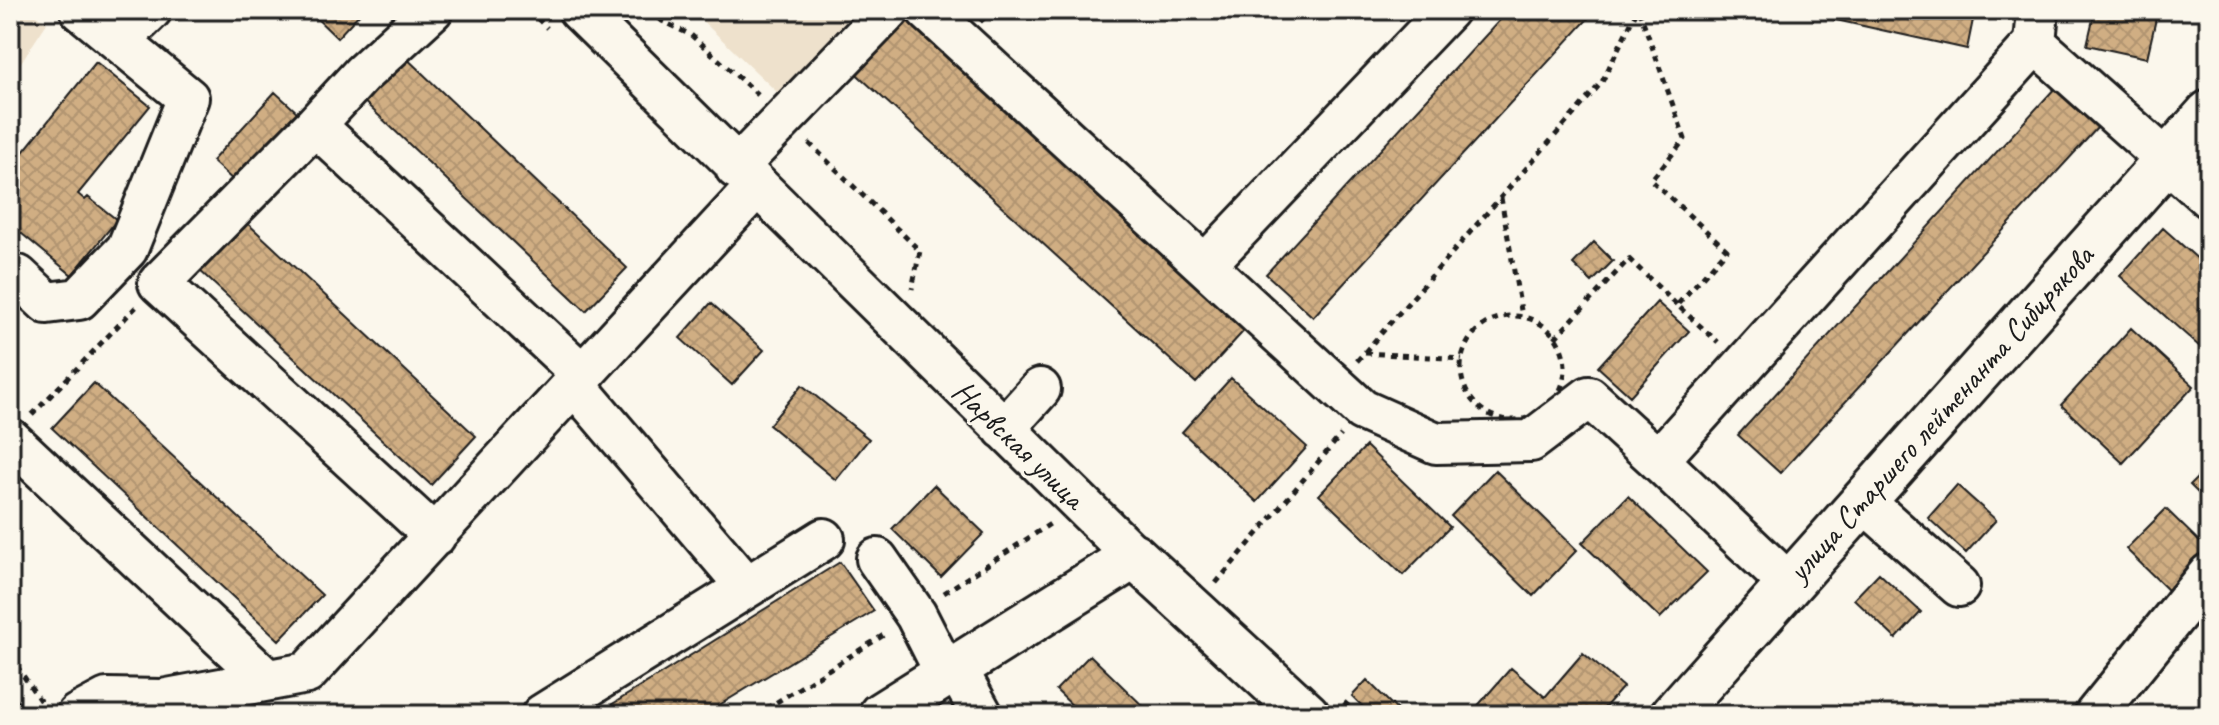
<svg xmlns="http://www.w3.org/2000/svg" width="2219" height="725" font-family="Caveat,sans-serif">
	<style>
		.built { fill: #eee1cc }
		.building { fill: url(#building-cross-hatch); stroke: #1c1c1c; stroke-width: 2 }
		.lines { fill: none; stroke-linecap: round; stroke-linejoin: round }
		.minor-casing { stroke: #1c1c1c; stroke-width: 46 }
		.major-casing { stroke: #1c1c1c; stroke-width: 50 }
		.path { stroke: #1c1c1c; stroke-width: 5; stroke-dasharray: 6 6; stroke-linecap: butt }
		.minor { stroke: #fbf7ec; stroke-width: 40 }
		.major { stroke: #fbf7ec; stroke-width: 44 }
		.labels { text-anchor: middle; stroke-width: 6; stroke-linejoin: round; paint-order: stroke }
		.street-label { font-size: 32px; fill: #1c1c1c; stroke: #fbf7ec }
	</style>
	<defs>
		<pattern id="building-cross-hatch" width="8" height="8" patternUnits="userSpaceOnUse" patternTransform="scale(2)"><rect width="8" height="8" fill="#d0ae83"/><path d="M0 0l8 8M0 8l8-8" fill="none" stroke="#b29571"/></pattern>
	</defs>
	<rect width="100%" height="100%" fill="#fbf7ec"/>
	<filter id="ink" filterUnits="userSpaceOnUse"><feTurbulence type="fractalNoise" baseFrequency=".0125" numOctaves="2"/><feDisplacementMap in="SourceGraphic" scale="16" xChannelSelector="R" yChannelSelector="G"/><feConvolveMatrix kernelMatrix="1 2 1 2 8 2 1 2 1" color-interpolation-filters="sRGB"/></filter>
	<g filter="url(#ink)">
		<!-- built -->
		<path class="built" d="M10 10H29L47 23 10 79Z
			M691 10H860L780 95Z"/>
		<!-- building -->
		<path class="building" d="M308 10H363L337 38Z
			M904 10 1251 323 1196 383 851 69Z
			M970 10H994L982 22Z
			M1509 10H1596L1313 317 1266 274Z
			M1791 10H1975L1967 49Z
			M2095 10H2158L2147 58 2087 45Z
			M400 52 627 268 586 311 358 96Z
			M96 62 150 106 78 194 85 200 88 197 117 220 72 275 10 224V168Z
			M2056 87 2099 126 1780 473 1738 435Z
			M275 92 309 123 245 191 212 161Z
			M244 220 476 436 431 485 198 269Z
			M2163 228 2209 269V298L2199 310 2209 319V355L2120 276Z
			M1594 242 1613 261 1592 282 1573 264Z
			M1657 302 1689 331 1630 396 1598 367Z
			M711 303 764 350 732 385 680 338Z
			M2131 328 2194 386 2123 463 2061 405Z
			M1231 378 1307 447 1257 502 1182 432Z
			M94 383 322 595 279 640 52 428Z
			M802 385 869 439 836 480 769 425Z
			M1366 446 1450 527 1403 575 1319 495Z
			M2209 466V504L2190 485Z
			M1495 470 1577 550 1533 596 1451 516Z
			M934 485 984 533 941 577 892 529Z
			M1957 485 1996 520 1966 553 1928 518Z
			M1628 496 1707 572 1660 618 1582 543Z
			M2166 509 2209 551 2170 592 2126 549Z
			M840 562 874 611 703 715H595Z
			M1879 573 1921 612 1896 639 1854 599Z
			M1583 653 1623 687 1598 715H1479L1474 710 1511 668 1545 697Z
			M1090 655 1146 709 1140 715H1082L1056 690Z
			M1367 680 1402 715H1371L1352 696Z
			M10 689 27 715H10Z"/>
		<g class="lines">
			<defs>
				<path id="minor" d="M432 10 362 74 315 125 584 376
					M579 10 1134 556
					M927 10 1362 410 1436 443 1531 441 1589 397 1658 460
					M2038 10 2035 43 2209 198
					M119 41 151 10
					M315 125 159 283 435 536
					M736 168 889 10
					M1205 265 1448 10
					M18 276 47 303 79 299 127 249 188 98 81 10
					M575 385 747 587
					M1004 429 1040 389
					M10 439 267 680
					M1862 500 1959 586
					M877 559 916 615 946 674
					M1788 583 1658 460 2035 43
					M956 668 982 715
					M77 715 107 699 162 700 307 673 756 187
					M542 715 824 539
					M2095 715 2209 574"/>
				<path id="major" d="M881 715 1134 556 1307 715
					M1673 715 2209 113"/>
			</defs>
			<!-- minor casing -->
			<use href="#minor" class="minor-casing"/>
			<!-- major casing -->
			<use href="#major" class="major-casing"/>
			<!-- path -->
			<path class="path" d="M529 10 547 28
				M651 10 662 21 691 35 758 95
				M1639 10 1685 139 1651 180 1727 250 1677 305 1718 342
				M809 143 920 251 912 289
				M1501 198 1522 316
				M1461 368a52 52 0 1 1 104 0a52 52 0 1 1-104 0Z
				M1555 338 1629 259 1677 305
				M1365 353 1462 359
				M1357 361 1602 82 1637 10
				M32 415 136 307
				M1216 583 1341 435
				M944 593 1053 522
				M10 656 43 705
				M1344 702 1358 715
				M756 715 887 633"/>
			<!-- minor -->
			<use href="#minor" class="minor"/>
			<!-- major -->
			<use href="#major" class="major"/>
		</g>
	</g>
	<g class="labels">
		<!-- street labels -->
		<g class="street-label">
			<text transform="translate(1940 413) rotate(-48)" y="11">улица Старшего лейтенанта Сибирякова</text>
			<text transform="translate(1019 444) rotate(44)" y="11">Нарвская улица</text>
		</g>
	</g>
	<!-- margin -->
	<rect width="2219" height="725" fill="none" stroke="#fbf7ec" stroke-width="40"/>
	<rect x="20" y="20" width="2179" height="685" fill="none" stroke="#1c1c1c" stroke-width="3" filter="url(#ink)"/>
</svg>
